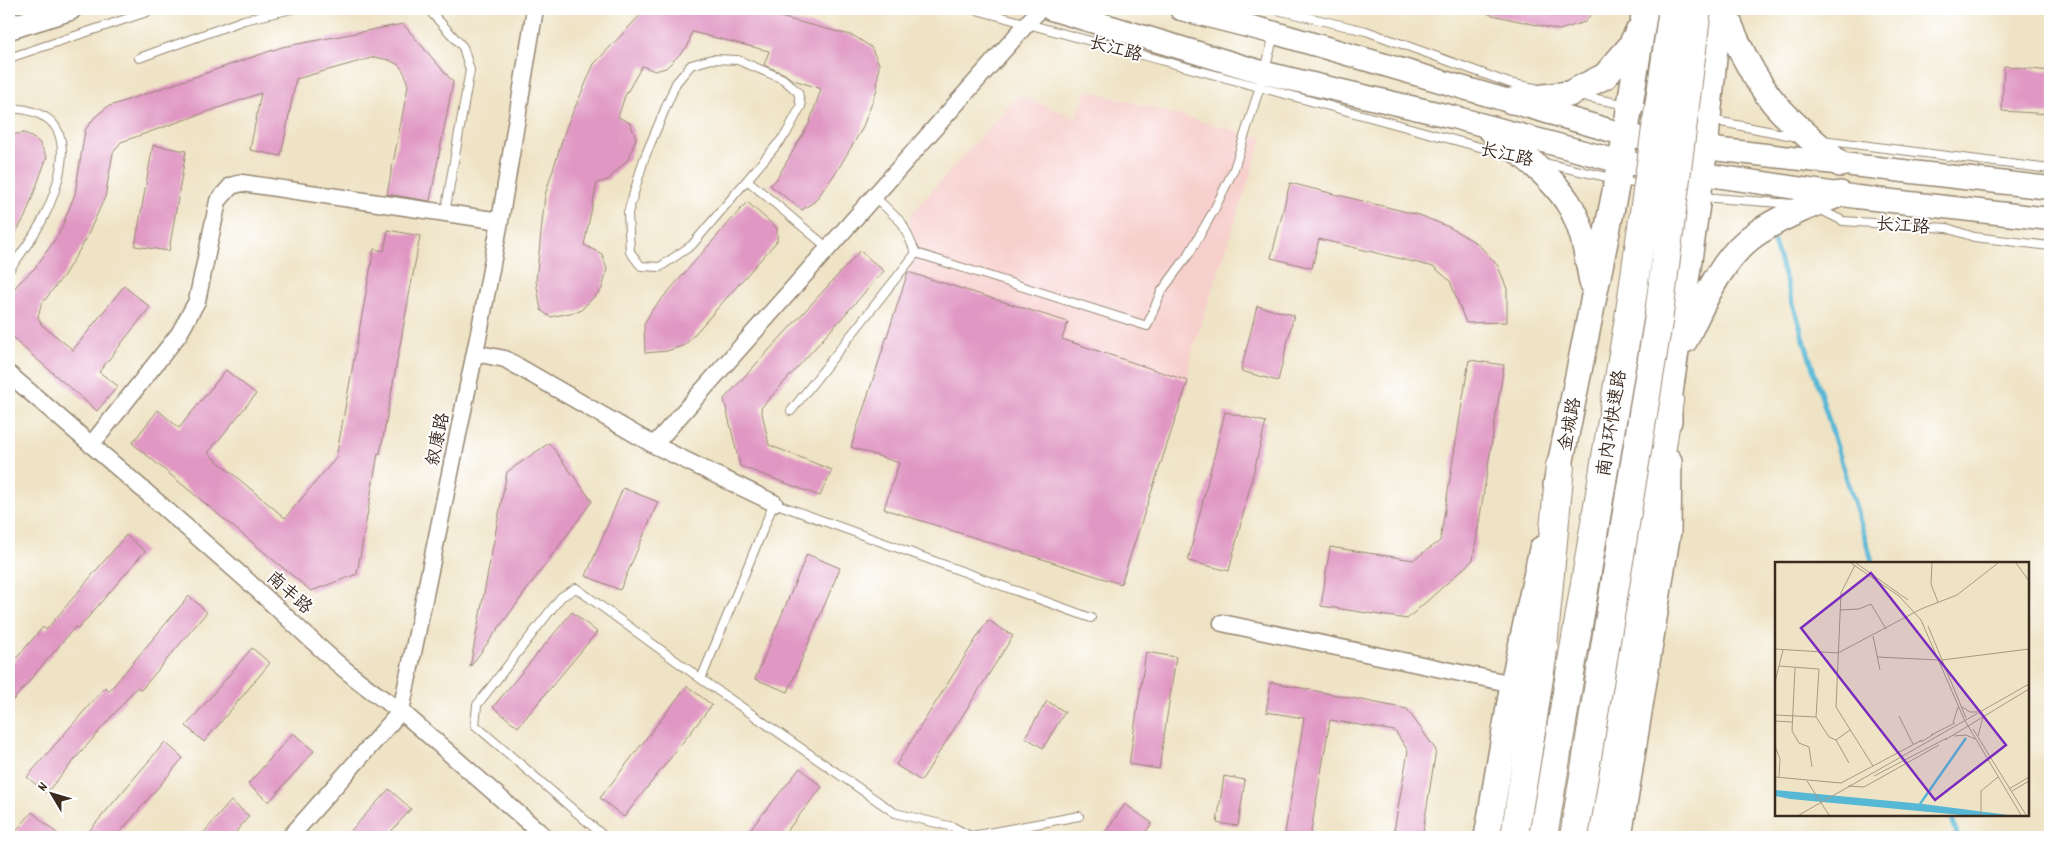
<svg xmlns="http://www.w3.org/2000/svg" width="2059" height="846" font-family="Dekko,'LXGW WenKai TC',sans-serif">
	<style>
		.built { fill: #f7d0ce }
		.lines { fill: none; stroke-linecap: round; stroke-linejoin: round }
		.stream { stroke: #57b8d6; stroke-width: 5 }
		.building { fill: #e097c3 }
		.service-casing { stroke: #958672; stroke-width: 10 }
		.minor-casing { stroke: #958672; stroke-width: 19 }
		.secondary-casing { stroke: #958672; stroke-width: 25 }
		.primary-casing { stroke: #958672; stroke-width: 28 }
		.trunk-casing { stroke: #958672; stroke-width: 30 }
		.service { stroke: #fff; stroke-width: 8 }
		.minor { stroke: #fff; stroke-width: 16 }
		.secondary { stroke: #fff; stroke-width: 22 }
		.primary { stroke: #fff; stroke-width: 25 }
		.trunk { stroke: #fff; stroke-width: 28 }
		.trunk-bridge-casing { stroke: #958672; stroke-width: 30; stroke-linecap: butt }
		.trunk-bridge { stroke: #fff; stroke-width: 28 }
		.labels { text-anchor: middle; stroke-width: 4; stroke-linejoin: round; paint-order: stroke }
		.street-label { font-size: 18px; fill: #3b2a1e; stroke: #fff }
		.inset-river { fill: none; stroke: #57b8d6; stroke-width: 2.5 }
		.inset-road { fill: none; stroke: #a79982; stroke-width: 1 }
		.view { fill: #7b2cbf; fill-opacity: 0.15; stroke: #7b2cbf; stroke-width: 2.5 }
		.inset-edge { fill: none; stroke: #3b2a1e; stroke-width: 2.5 }
	</style>
	<rect width="100%" height="100%" fill="#fff"/>
	<filter id="ink" filterUnits="userSpaceOnUse"><feTurbulence type="fractalNoise" baseFrequency=".02" numOctaves="2"/><feDisplacementMap in="SourceGraphic" scale="10" xChannelSelector="R" yChannelSelector="G"/><feConvolveMatrix kernelMatrix="1 2 1 2 8 2 1 2 1" color-interpolation-filters="sRGB"/></filter>
	<filter id="wash" filterUnits="userSpaceOnUse"><feTurbulence type="fractalNoise" baseFrequency=".0096" numOctaves="4" result="noise"/><feDisplacementMap in="SourceGraphic" scale="20" xChannelSelector="R" yChannelSelector="G"/><feGaussianBlur stdDeviation="1.12" result="paint"/><feColorMatrix in="noise" values="0 0 0 0 0 0 0 0 0 0 0 0 0 0 0 0 0 1.4 0 .05"/><feComposite in="paint" operator="in"/></filter>
	<g filter="url(#wash)">
		<rect width="100%" height="100%" fill="#efe3c5"/>
		<!-- built -->
		<path class="built" d="M1087 90 1247 134 1263 137 1191 355 1188 381 1121 584 884 509 899 463 851 447 908 272 910 215 1018 95 1076 118Z"/>
		<g class="lines">
			<!-- stream -->
			<path class="stream" d="M1774 242 1873 564
				M1951 815 1958 837"/>
		</g>
		<g id="blocks">
			<!-- building -->
			<path class="building" d="M646 9H749L854 36 871 47 879 64 877 89 862 129 837 171 815 201 802 210 770 185 776 180 809 124 821 89 791 79 785 74 764 65 769 51 692 32 688 46 666 68 655 71 642 66 625 96 618 117 630 123 636 138 629 158 608 180 597 183 584 245 602 254 607 269 602 289 580 311 550 317 541 310 536 281 545 195 566 128 594 64Z
				M1489 9H1595L1585 22 1559 30 1488 14Z
				M403 24 453 82 430 201 387 194 408 86 405 74 399 65 389 60 375 57 296 79 281 156 250 150 261 93 121 142 113 153 105 197 85 241 64 275 41 305 38 317 42 325 73 350 124 286 150 307 99 372 118 386 97 411 18 343 9 331V298L17 285 35 268 59 234 75 194 85 130 95 117 107 107 282 47Z
				M2004 66 2050 71V114L2002 111Z
				M25 133 39 142 47 157 25 217 9 244V135Z
				M153 145 186 151 169 251 135 246Z
				M1290 183 1419 215 1449 227 1478 244 1498 266 1507 289V322L1466 323 1450 281 1434 267 1319 239 1312 268 1271 258Z
				M747 202 777 228V241L685 345 667 351 645 353 644 324 652 310Z
				M388 230 420 236 380 454 378 453 357 574 311 591 132 443 158 410 179 428 226 370 256 394 208 453 285 518 336 458 374 249 384 251Z
				M860 251 884 271 761 408 769 445 832 470 820 496 740 466 724 399Z
				M908 272 1068 322 1062 339 1188 381 1121 584 884 509 899 463 851 447Z
				M1257 306 1294 315 1278 381 1241 371Z
				M1469 360 1504 365 1473 560 1407 619 1321 606 1330 547 1413 560 1440 541Z
				M1225 412 1266 422 1229 571 1188 561Z
				M549 443 592 501 470 667 507 472Z
				M623 488 658 502 620 590 586 576Z
				M126 535 145 551 78 629 75 627 9 705V667L43 627 46 630Z
				M807 554 840 568 788 692 755 679Z
				M189 596 207 612 141 690 137 687 46 793 27 777 105 687 109 691Z
				M572 612 597 632 518 727 493 707Z
				M988 620 1013 636 921 781 896 765Z
				M252 648 270 663 204 742 186 726Z
				M1146 652 1176 657 1159 769 1129 764Z
				M1271 682 1407 709 1436 750 1422 837H1393L1408 751 1395 731 1330 720 1310 837 1285 833 1304 718 1266 712Z
				M687 686 712 705 624 817 600 798Z
				M1047 701 1065 712 1043 748 1025 737Z
				M293 733 314 751 269 802 248 784Z
				M165 742 183 758 116 837H84Z
				M800 768 822 787 782 837H744Z
				M1224 776 1245 780 1238 826 1217 823Z
				M389 789 411 809 386 837H345Z
				M231 801 249 816 232 837H200Z
				M1125 804 1152 823 1142 837H1102Z
				M32 812 61 837H11Z"/>
		</g>
	</g>
	<g filter="url(#ink)">
		<use href="#blocks" fill-opacity="0" stroke="#958672" stroke-width="1"/>
		<g class="lines">
			<defs>
				<path id="service" d="M428 9 463 47 470 70 445 213
					M973 9 1509 155
					M1273 9 1366 31 1509 83 1535 88
					M9 58 156 9
					M139 58 244 20 292 9
					M1265 70 1274 35
					M1581 96 1653 110
					M9 110C21 107 34 111 45 117 77 136 56 193 43 219 34 236 21 254 9 270
					M1711 120 1798 137
					M1822 140 2050 169
					M1544 163 1643 185
					M747 180 786 134 801 106 798 92 783 79 738 60 712 59 691 65 676 83 644 159 628 213 630 252 641 266 660 267 692 245 747 180 828 248
					M1701 197 1794 204
					M1817 208 1843 221 1947 228 1974 237 2050 246
					M916 253 1147 326 1161 292 1189 254 1214 210 1234 169 1261 83
					M791 411 916 253 902 223 874 196
					M701 679 774 503 1091 618
					M972 836 1079 816
					M605 837 475 725 477 705 561 597 576 588 701 679 895 813 953 827 972 837"/>
				<path id="minor" d="M475 353 505 359 654 445 774 503
					M9 374C87 441 165 508 242 576 294 622 342 674 401 711L545 837
					M91 445 179 334 197 301 218 201 231 186 242 183 500 221
					M654 445 1040 9
					M1222 623 1513 684
					M290 837 401 711 481 323 500 221 535 9"/>
				<path id="secondary" d="M1051 9 1265 73 1453 117 1621 162 1857 197 2050 219
					M1181 9 1275 33 1626 135 1705 148 2050 188
					M9 28 70 9"/>
				<path id="primary" d="M1724 9C1734 39 1754 80 1775 104 1794 126 1818 145 1840 164
					M1511 101 1569 94 1605 76 1630 47 1638 31
					M1489 128C1516 150 1548 172 1567 201 1583 224 1587 255 1592 282
					M1685 340C1703 303 1722 256 1757 233 1782 216 1812 205 1840 194
					M1669 421V400L1705 148 1719 9
					M1556 485 1621 162 1645 9
					M1487 837 1513 684 1542 549
					M1619 837 1668 531 1669 461"/>
				<path id="trunk" d="M1515 837 1542 658 1560 466
					M1598 837 1649 533 1669 400"/>
			</defs>
			<!-- service casing -->
			<use href="#service" class="service-casing"/>
			<!-- minor casing -->
			<use href="#minor" class="minor-casing"/>
			<!-- secondary casing -->
			<use href="#secondary" class="secondary-casing"/>
			<!-- primary casing -->
			<use href="#primary" class="primary-casing"/>
			<!-- trunk casing -->
			<use href="#trunk" class="trunk-casing"/>
			<!-- service -->
			<use href="#service" class="service"/>
			<!-- minor -->
			<use href="#minor" class="minor"/>
			<!-- secondary -->
			<use href="#secondary" class="secondary"/>
			<!-- primary -->
			<use href="#primary" class="primary"/>
			<!-- trunk -->
			<use href="#trunk" class="trunk"/>
			<defs>
				<path id="trunk-bridge" d="M1543 837 1629 318 1673 9
					M1574 837 1658 322 1697 9"/>
			</defs>
			<!-- trunk-bridge casing -->
			<use href="#trunk-bridge" class="trunk-bridge-casing"/>
			<!-- trunk-bridge -->
			<use href="#trunk-bridge" class="trunk-bridge"/>
		</g>
	</g>
	<g class="labels">
		<!-- street labels -->
		<g class="street-label">
			<text transform="translate(1116 48) rotate(15)" y="6">长江路</text>
			<text transform="translate(1507 154) rotate(13)" y="6">长江路</text>
			<text transform="translate(1903 225) rotate(4)" y="6">长江路</text>
			<text transform="translate(1611 423) rotate(-81)" y="6">南内环快速路</text>
			<text transform="translate(1569 424) rotate(-79)" y="6">金城路</text>
			<text transform="translate(437 439) rotate(-78)" y="6">叙康路</text>
			<text transform="translate(290 592) rotate(42)" y="6">南丰路</text>
		</g>
	</g>
	<!-- overview -->
	<g transform="translate(1775 562)">
		<rect width="254" height="254" fill="#efe3c5"/>
		<path d="M0 228 148 242 234 253H187L15 237 0 234Z" fill="#57b8d6"/>
		<path class="inset-river" d="M145 242 191 176"/>
		<path class="inset-road" d="M76 1 124 34 146 58 189 157 246 253M81 1 133 38M157 1 156 22 163 40M241 1 254 19M80 3 66 31 61 145 98 204M65 48 84 47 96 42 111 67M153 64 191 156M98 74 105 108M0 87 63 91 146 47 182 33 223 1M102 95 164 98M167 98 254 87M20 106 17 169 24 181 34 185 37 205M0 120 8 88M187 145 195 150H202M0 153 41 155 44 107 4 104M124 154 138 182M41 155 54 175 61 178M0 159 17 160M178 161 183 145M198 167 251 253M156 173 180 161M179 174 191 173 200 177M203 174 208 155M170 178 254 127M146 180 159 172M0 184 5 197 4 215M74 201 61 178 75 168M99 214 172 176M0 215 66 221 147 178M32 219 54 253M73 224 89 225 164 183M234 227 254 215M237 229 254 219M24 253 254 122M206 253V229L223 215"/>
		<path class="view" d="M96 11 231 183 160 238 26 66Z"/>
		<rect width="254" height="254" class="inset-edge"/>
	</g>
	<!-- margin -->
	<rect width="2059" height="846" fill="none" stroke="#fff" stroke-width="30"/>
	<!-- north arrow -->
	<g transform="translate(52 794) rotate(308)" stroke="#ffffff" stroke-width="4" paint-order="stroke">
	<path d="M0-4L9 19L0 12L-9 19Z" fill="#3b2a1e"/>
	<text y="-8" font-size="14" font-weight="bold" text-anchor="middle" fill="#3b2a1e">N</text>
	</g>
</svg>
